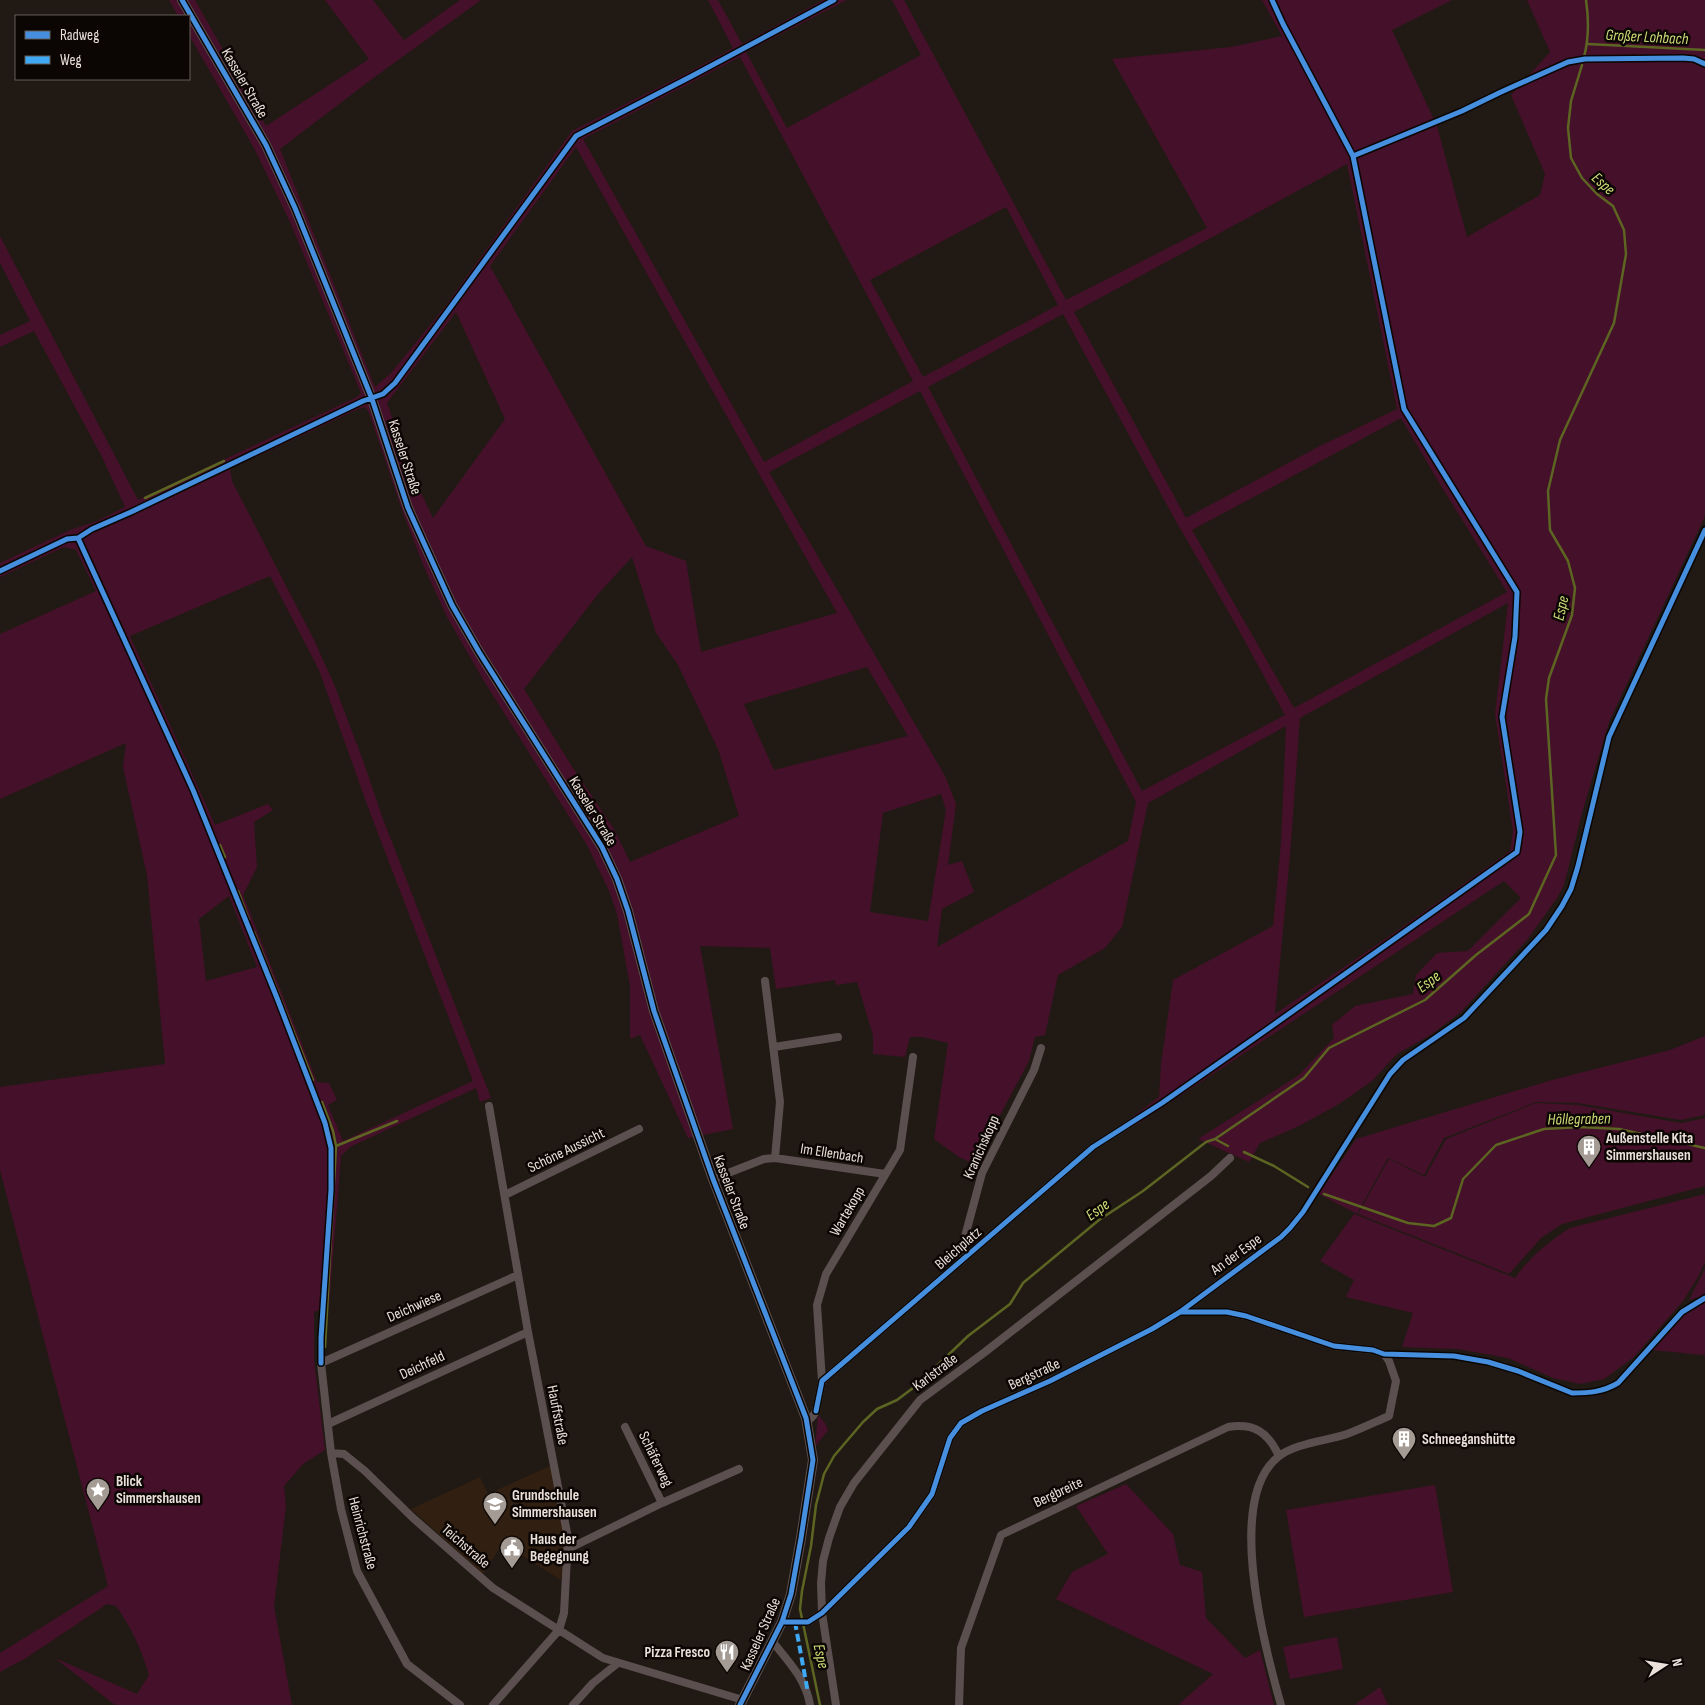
<svg xmlns="http://www.w3.org/2000/svg" width="1705" height="1705" font-family="'Sofia Sans Condensed',sans-serif">
	<style>
		.built { fill: #311f11 }
		.green { fill: #451029; fill-rule: evenodd }
		.lines { fill: none; stroke-linecap: round; stroke-linejoin: round }
		.stream { stroke: #5d6522; stroke-width: 2.5 }
		.minor { stroke: #5b504f; stroke-width: 8 }
		.tertiary { stroke: #5b504f; stroke-width: 10 }
		.quiet { stroke: #3fa9f5; stroke-width: 4; stroke-dasharray: 8 4; stroke-linecap: butt }
		.cycleway-casing { stroke: #0b0603; stroke-width: 8 }
		.cycleway { stroke: #468fdf; stroke-width: 5 }
		.labels { text-anchor: middle; stroke-width: 5; stroke-linejoin: round; paint-order: stroke }
		.street-label { font-size: 15px; fill: #ebe0d9; stroke: #0b0603 }
		.poi-label { font-size: 15px; font-weight: bold; fill: #ebe0d9; stroke: #0b0603; text-anchor: start }
		.water-label { font-size: 16px; font-style: italic; fill: #ccdb76; stroke: #0b0603 }
	</style>
	<rect width="100%" height="100%" fill="#211a14"/>
	<!-- built -->
	<path class="built" d="M552 1465 565 1540 561 1580 518 1553 516 1556 501 1546 483 1574 411 1509 480 1477 488 1494Z"/>
	<!-- green -->
	<path class="green" d="M169 0H195L266 126 369 59 325 0H373L404 40 460 0H481L372 79 280 149 375 387 391 373 444 308 572 131 687 73 733 48 708 0H718L742 44 823 0H847L746 52 787 128 921 55 892 0H904L1066 300 1207 228 1112 59 1231 47 1282 36 1262 0H1452L1392 30 1437 126 1467 237 1540 195 1545 174 1511 95 1550 52 1527 0H1705V516L1609 722 1582 813 1564 885 1557 898 1527 940 1461 1012 1432 1034 1397 1054 1372 1081 1339 1104 1299 1126 1260 1143 1249 1162 1198 1139 1299 1075 1334 1038 1332 1025 1355 1006 1413 994 1416 975 1437 953 1468 951 1521 898 1504 881 1136 1125 1132 1117 1159 1097 1161 1064 1173 980 1273 926 1281 843 1286 726 1148 803 1122 927 1105 948 1058 975 1045 1035 1035 1037 1029 1061 974 1164 959 1157 934 1139 948 1043 922 1037H910L905 1057 873 1054V1035L857 982 836 985 835 980 776 989 770 948 700 946 733 1129 688 1138 640 1035 630 1039V986L617 914 610 893 587 845 484 681 447 617 424 567 403 513 368 410 364 407 354 411 230 469 232 481 314 640 334 684 364 763 383 819 491 1098 480 1102 476 1088 350 1147 341 1156 329 1306 314 1312V1360L325 1450 303 1464 284 1486 286 1506 274 1606 292 1705H115L55 1658 137 1694 149 1675C141 1649 132 1628 116 1606L107 1604 26 1658 0 1672V1653L108 1586 0 1170V1087L165 1064 147 875 123 767 126 743 0 799V634L96 591 76 550 64 547 0 577V563L70 530 97 521 125 507 102 457 34 331 0 347V335L30 321 0 263V236L138 500 357 397 361 393 290 222 254 148 189 35V16H178ZM740 57 913 381 764 462 583 139ZM576 147 837 613 701 652 686 561 646 546 490 266ZM1347 164 1397 409 1318 447 1186 518 1074 312ZM1006 207 1058 305 923 377 870 280ZM456 312 505 419 433 518 414 478 387 403ZM1063 314 1173 516 1236 625 1285 715 1142 791 928 387ZM920 391 1136 802 1128 841 937 947 942 909 974 892 962 861 948 865 956 804 945 776 769 472ZM1401 418 1438 481 1507 592 1294 708 1192 530ZM632 557 656 633 678 665 718 749 739 816 630 862 614 829 571 765 524 689 599 593ZM270 576 319 670 369 810 473 1081 343 1141 328 1105 337 1100 329 1083 317 1082 243 895 257 867 254 822 273 810 268 804 215 825 130 636ZM1508 603 1495 714 1513 831 1510 851 1394 933 1275 1014 1290 856 1300 718ZM867 667 908 736 774 770 744 704ZM941 794 946 810 928 921 870 912 883 813ZM229 896 257 967 206 981 199 919Z
		M1705 1036V1115L1681 1120 1578 1103 1536 1102 1444 1138 1424 1175 1388 1158 1357 1214 1319 1194 1356 1139 1552 1080 1670 1050Z
		M1536 1103 1578 1105 1681 1123 1705 1118V1186L1562 1224 1541 1238 1509 1274 1358 1214 1389 1159 1425 1177 1446 1139Z
		M1705 1194V1262L1698 1277 1683 1301 1633 1358 1604 1379 1580 1384 1553 1378 1508 1358 1457 1349 1402 1347 1413 1313 1346 1297 1354 1280 1320 1261 1354 1214 1515 1278C1529 1258 1549 1241 1570 1228Z
		M1705 1268V1295L1689 1300Z
		M1705 1301V1355L1651 1350 1687 1310Z
		M818 1415 825 1423 828 1430 815 1447Z
		M1126 1484 1173 1534 1180 1565 1202 1572 1206 1618 1245 1658 1260 1650 1274 1705H1178L1213 1674 1056 1599 1072 1572 1108 1554 1076 1506Z
		M1435 1485 1453 1592 1304 1617 1286 1510Z
		M1337 1637 1343 1669 1290 1679 1283 1647Z
		M1380 1687 1388 1705H1354Z"/>
	<g class="lines">
		<!-- stream -->
		<path class="stream" d="M1588 44 1705 50
			M1584 57C1589 38 1589 20 1586 0
			M145 498 224 461
			M220 845 225 857
			M238 891 249 920
			M254 932 313 1080
			M322 1102 333 1131 336 1146 325 1347
			M1215 1139 1228 1146
			M336 1146 397 1121
			M1244 1152 1274 1166 1308 1187
			M1324 1194 1408 1223 1434 1226 1451 1218 1463 1179 1496 1145 1544 1129 1580 1127 1619 1129 1705 1148
			M820 1705 800 1609 802 1591 811 1546 816 1505 824 1474 834 1456 863 1422 877 1409 897 1400 917 1385 968 1336 1010 1304 1023 1283 1099 1220 1143 1191 1206 1142 1215 1139 1304 1078 1329 1048 1425 1000 1476 955 1529 914 1556 855 1546 699 1549 678 1572 615 1575 588 1568 561 1550 530 1548 491 1560 440 1614 323 1626 254 1624 230 1613 206 1597 194 1582 178 1571 158 1568 128 1571 101 1582 65"/>
		<!-- minor -->
		<path class="minor" d="M765 981 780 1102 775 1158
			M774 1047 838 1037
			M489 1106 528 1332 568 1538 564 1613 559 1630 493 1705
			M713 1179 764 1159 775 1158 885 1174
			M505 1195 639 1129
			M961 1261 960 1255 982 1173 1034 1070 1041 1048
			M1180 1312H1227L1246 1316 1334 1346 1373 1350 1384 1354 1389 1361 1396 1381 1389 1416C1375 1422 1361 1429 1347 1434 1326 1441 1295 1443 1278 1457 1225 1499 1265 1649 1281 1705
			M822 1381 1093 1147 1137 1119
			M807 1422 813 1416 816 1411 822 1381 817 1305 826 1274 900 1150 913 1057
			M328 1424 528 1332
			M625 1427 662 1503
			M331 1453 344 1454 365 1471 413 1518 493 1588 603 1658 743 1700
			M568 1549 662 1503 739 1469
			M782 1622H808L822 1613 909 1527 932 1494 950 1438 961 1423 982 1411 1050 1381 1152 1329 1180 1312 1281 1237 1290 1228 1303 1212
			M772 1641C788 1661 806 1679 810 1705
			M460 1705 407 1664 357 1571 341 1509 331 1453 321 1363 518 1275
			M573 1705 593 1683 618 1663
			M836 1705 822 1613 821 1583 823 1561 829 1538 840 1507 854 1483 920 1400 985 1352 1211 1176 1230 1158
			M959 1705 961 1648 1001 1535 1228 1427C1254 1423 1268 1432 1279 1456"/>
		<!-- tertiary -->
		<path class="tertiary" d="M182 0 266 145 295 208 372 399 408 508 452 605 479 652 602 847 617 879 628 911 654 1011 713 1179 806 1418 813 1460 801 1538 791 1594 782 1622 740 1705"/>
		<!-- quiet -->
		<path class="quiet" d="M795 1622 808 1693"/>
		<defs>
			<path id="cycleway" d="M182 0 266 145 295 208 372 399 408 508 452 605 479 652 602 847 617 879 628 911 654 1011 713 1179 806 1418 813 1460 801 1538 791 1594 782 1622 740 1705
				M1353 156 1462 111 1501 92 1568 62 1585 59 1683 58 1694 59 1705 64
				M78 538 193 790 277 998 325 1123 331 1148V1190L321 1338V1363
				M0 571 67 539 78 538 92 529 131 512 363 401 383 394 395 383 576 136 692 76 834 0
				M1180 1312H1227L1246 1316 1334 1346 1373 1350 1384 1354 1454 1356 1488 1362 1518 1371 1572 1393C1589 1393 1603 1392 1618 1383L1682 1312 1705 1298
				M816 1411 822 1381 1093 1147 1162 1103 1269 1028 1517 852 1520 832 1502 717 1515 637 1517 592 1404 409 1353 156 1283 24 1272 0
				M782 1622H808L822 1613 909 1527 932 1494 950 1438 961 1423 982 1411 1050 1381 1152 1329 1180 1312 1281 1237 1290 1228 1303 1212 1390 1074 1403 1060 1464 1018 1546 930 1562 906 1571 889 1578 866 1609 737 1705 530"/>
		</defs>
		<!-- cycleway casing -->
		<use href="#cycleway" class="cycleway-casing"/>
		<!-- cycleway -->
		<use href="#cycleway" class="cycleway"/>
	</g>
	<!-- icons -->
	<defs>
		<symbol id="building-pin" viewBox="-11 -11 22 30"><path d="M0 17L-7.5 6A9.5 9.5 0 1 1 7.5 6Z" fill="#a49b94" stroke="#0b0603"/><path d="M-4-6H4V6H1V3H-1V6H-4ZM-2.5-4.3h1.7v1.8h-1.7ZM.8-4.3h1.7v1.8H.8ZM-2.5-1h1.7V.8h-1.7ZM.8-1h1.7V.8H.8Z" fill="#fff"/></symbol>
		<symbol id="sight-pin" viewBox="-11 -11 22 30"><path d="M0 17L-7.5 6A9.5 9.5 0 1 1 7.5 6Z" fill="#a49b94" stroke="#0b0603"/><path d="M0-6L1.8-2.2L6-1.7L2.9 1.2L3.7 5.4L0 3.3L-3.7 5.4L-2.9 1.2L-6-1.7L-1.8-2.2Z" fill="#fff"/></symbol>
		<symbol id="school-pin" viewBox="-11 -11 22 30"><path d="M0 17L-7.5 6A9.5 9.5 0 1 1 7.5 6Z" fill="#a49b94" stroke="#0b0603"/><path d="M0-5L7-2L0 1L-7-2ZM-4 1L0 2.5L4 1V4Q0 6-4 4Z" fill="#fff"/></symbol>
		<symbol id="civic-pin" viewBox="-11 -11 22 30"><path d="M0 17L-7.5 6A9.5 9.5 0 1 1 7.5 6Z" fill="#a49b94" stroke="#0b0603"/><path d="M-.6-6.5H3V-4.5H.6V-3L4-1V1h2V6H-6V1h2V-1L-.6-3ZM-1.2 2.5V6h2.4V2.5Z" fill="#fff"/></symbol>
		<symbol id="restaurant-pin" viewBox="-11 -11 22 30"><path d="M0 17L-7.5 6A9.5 9.5 0 1 1 7.5 6Z" fill="#a49b94" stroke="#0b0603"/><path d="M-5-6h1v4h1v-4h1v4h1v-4h1v5L-1.5 .5V6h-2V.5L-5-1ZM5-6V6H3V1.5H1.5Q1.5-4 5-6Z" fill="#fff"/></symbol>
	</defs>
	<g fill-rule="evenodd">
		<use href="#building-pin" x="1575" y="1133" width="28" height="38"/>
		<use href="#building-pin" x="1390" y="1425" width="28" height="38"/>
		<use href="#sight-pin" x="84" y="1476" width="28" height="38"/>
		<use href="#school-pin" x="481" y="1490" width="28" height="38"/>
		<use href="#civic-pin" x="498" y="1534" width="28" height="38"/>
		<use href="#restaurant-pin" x="713" y="1638" width="28" height="38"/>
	</g>
	<g class="labels">
		<!-- street labels -->
		<g class="street-label">
			<text transform="translate(245 83) rotate(60)" y="5">Kasseler Straße</text>
			<text transform="translate(405 457) rotate(72)" y="5">Kasseler Straße</text>
			<text transform="translate(593 811) rotate(59)" y="5">Kasseler Straße</text>
			<text transform="translate(981 1147) rotate(-66)" y="5">Kranichskopp</text>
			<text transform="translate(566 1150) rotate(-26)" y="5">Schöne Aussicht</text>
			<text transform="translate(832 1153) rotate(9)" y="5">Im Ellenbach</text>
			<text transform="translate(732 1192) rotate(69)" y="5">Kasseler Straße</text>
			<text transform="translate(847 1211) rotate(-60)" y="5">Wartekopp</text>
			<text transform="translate(958 1248) rotate(-41)" y="5">Bleichplatz</text>
			<text transform="translate(1236 1254) rotate(-36)" y="5">An der Espe</text>
			<text transform="translate(414 1306) rotate(-24)" y="5">Deichwiese</text>
			<text transform="translate(422 1365) rotate(-25)" y="5">Deichfeld</text>
			<text transform="translate(935 1372) rotate(-37)" y="5">Karlstraße</text>
			<text transform="translate(1034 1374) rotate(-25)" y="5">Bergstraße</text>
			<text transform="translate(558 1415) rotate(79)" y="5">Hauffstraße</text>
			<text transform="translate(656 1459) rotate(64)" y="5">Schäferweg</text>
			<text transform="translate(1058 1492) rotate(-25)" y="5">Bergbreite</text>
			<text transform="translate(363 1533) rotate(75)" y="5">Heinrichstraße</text>
			<text transform="translate(466 1546) rotate(41)" y="5">Teichstraße</text>
			<text transform="translate(760 1634) rotate(-66)" y="5">Kasseler Straße</text>
		</g>
		<!-- poi labels -->
		<g class="poi-label">
			<text x="1606" y="1143">Außenstelle Kita<tspan x="1606" dy="17">Simmershausen</tspan></text>
			<text x="1422" y="1444">Schneeganshütte</text>
			<text x="116" y="1486">Blick<tspan x="116" dy="17">Simmershausen</tspan></text>
			<text x="512" y="1500">Grundschule<tspan x="512" dy="17">Simmershausen</tspan></text>
			<text x="530" y="1544">Haus der<tspan x="530" dy="17">Begegnung</tspan></text>
			<text x="710" y="1657" text-anchor="end">Pizza Fresco</text>
		</g>
		<!-- water labels -->
		<g class="water-label">
			<text transform="translate(1647 36) rotate(3)" y="6">Großer Lohbach</text>
			<text transform="translate(1604 183) rotate(42)" y="6">Espe</text>
			<text transform="translate(1560 608) rotate(-78)" y="6">Espe</text>
			<text transform="translate(1428 981) rotate(-37)" y="6">Espe</text>
			<text transform="translate(1579 1118) rotate(-1)" y="6">Höllegraben</text>
			<text transform="translate(1097 1209) rotate(-36)" y="6">Espe</text>
			<text transform="translate(822 1656) rotate(78)" y="6">Espe</text>
		</g>
	</g>
	<!-- legend -->
	<rect x="15" y="15" width="175" height="65" fill="#0b0603" stroke="#655d59"/>
	<rect x="25" y="31" width="25" height="8" fill="#468fdf" stroke="#655d59"/>
	<text x="60" y="40" font-size="15" fill="#ebe0d9">Radweg</text>
	<rect x="25" y="56" width="25" height="8" fill="#3fa9f5" stroke="#655d59"/>
	<text x="60" y="65" font-size="15" fill="#ebe0d9">Weg</text>
	<!-- north arrow -->
	<g transform="translate(1665 1665) rotate(78)" stroke="#0b0603" stroke-width="4" paint-order="stroke">
	<path d="M0-4L9 19L0 12L-9 19Z" fill="#ebe0d9"/>
	<text y="-8" font-size="14" font-weight="bold" text-anchor="middle" fill="#ebe0d9">N</text>
	</g>
</svg>
